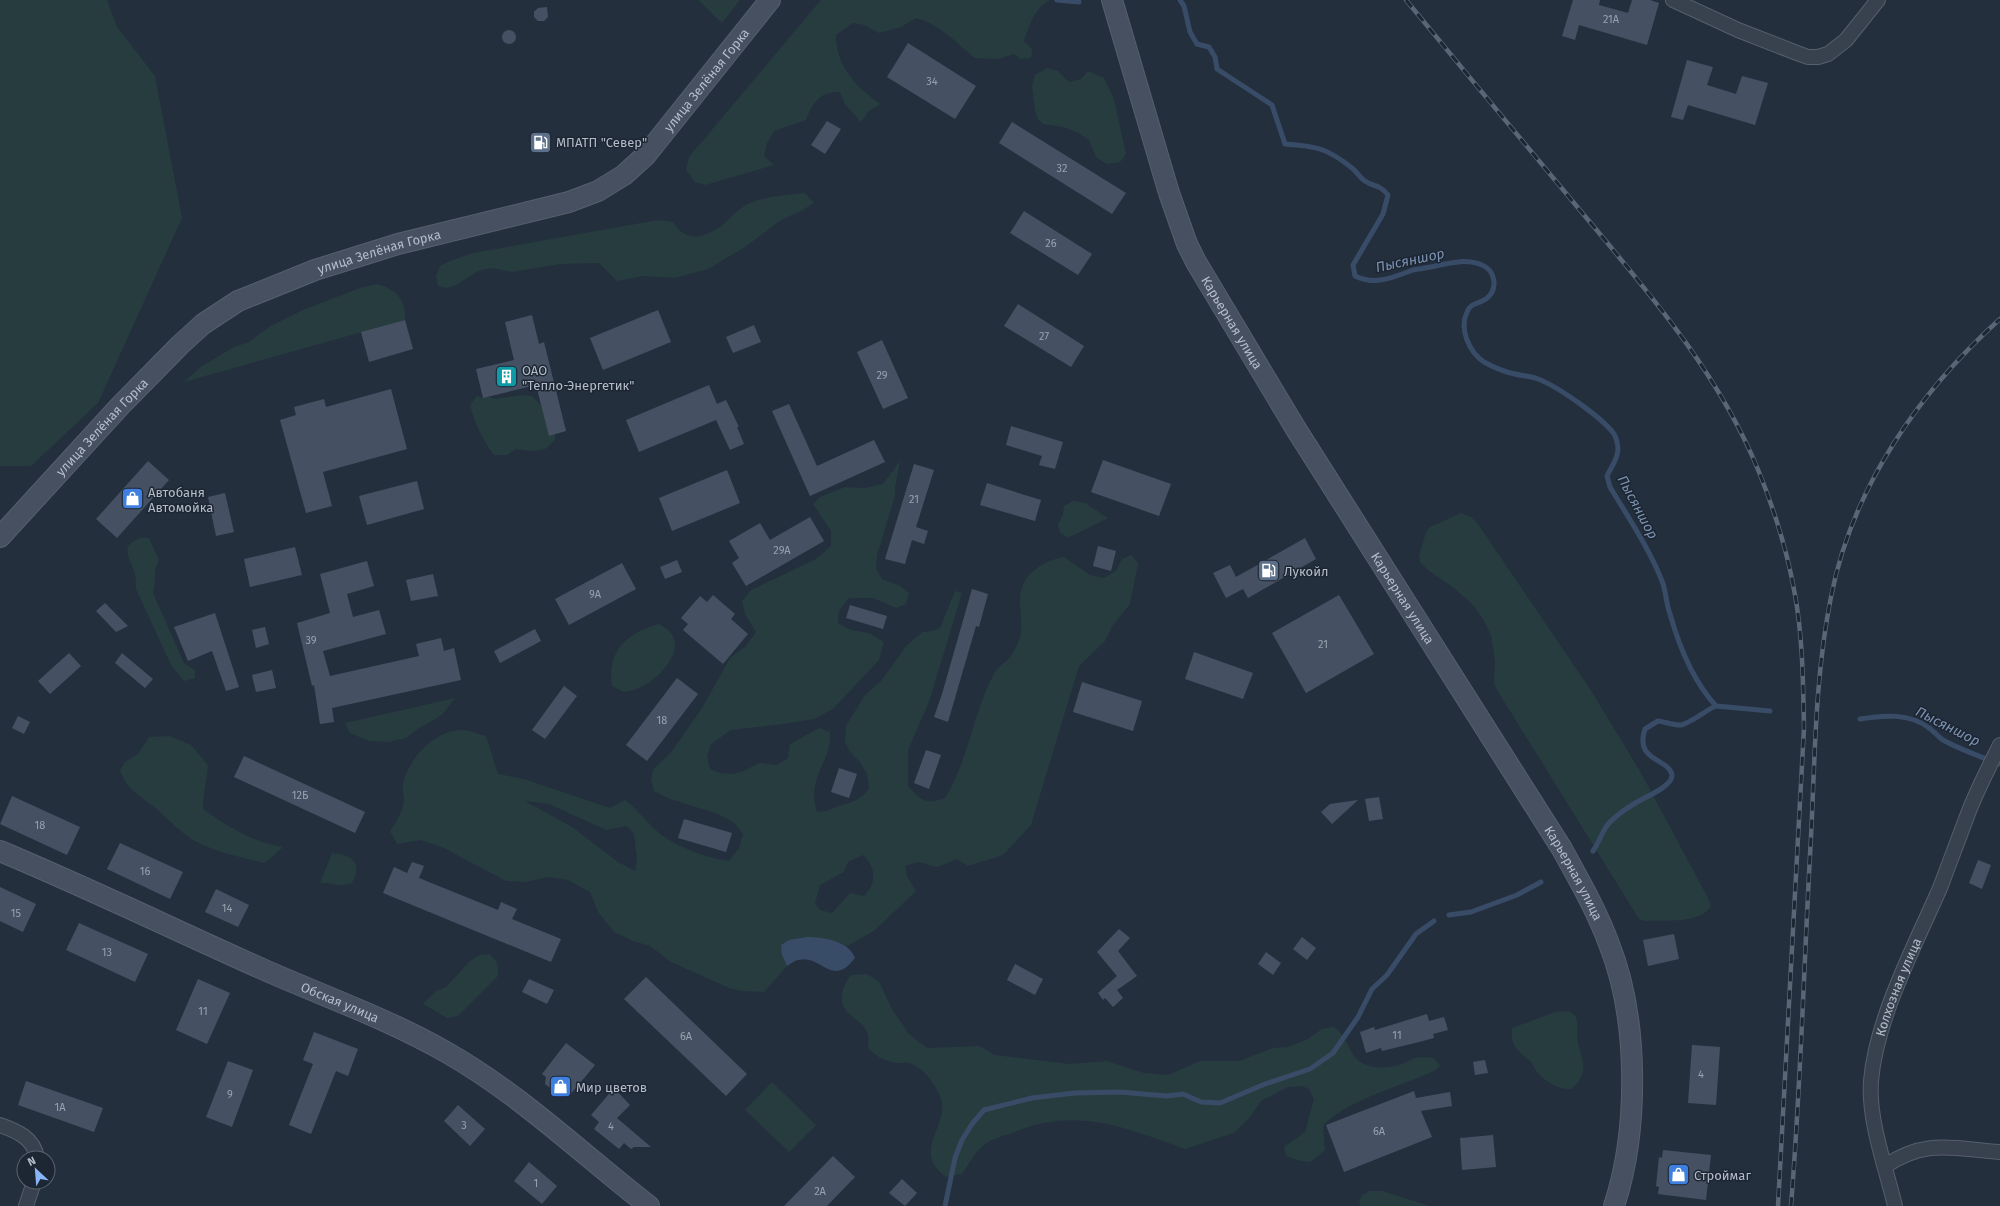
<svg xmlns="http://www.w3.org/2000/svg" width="2000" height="1206" font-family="'Fira Sans',sans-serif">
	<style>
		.green { fill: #263c3f; fill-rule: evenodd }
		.water { fill: #394c67 }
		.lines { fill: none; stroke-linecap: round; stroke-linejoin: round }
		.stream { stroke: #394c67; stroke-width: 5 }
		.building { fill: #455162 }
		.street-casing { stroke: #565f6c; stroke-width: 16 }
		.secondary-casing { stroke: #565f6c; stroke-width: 22 }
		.street { stroke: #38414e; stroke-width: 14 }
		.secondary { stroke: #465061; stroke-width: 20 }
		.rail-casing { stroke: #5a6575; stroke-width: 4.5 }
		.rail { stroke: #1d2633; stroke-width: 3; stroke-dasharray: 9; stroke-linecap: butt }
		.labels { text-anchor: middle; stroke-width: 3; stroke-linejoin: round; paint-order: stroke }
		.number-label { font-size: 11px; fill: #98a1af }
		.street-label { font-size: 13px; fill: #b4bcc9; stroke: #1d2633 }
		.poi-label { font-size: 13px; fill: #b4bcc9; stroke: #1d2633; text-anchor: start }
		.water-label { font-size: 14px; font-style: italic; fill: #7c92b1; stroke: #1d2633 }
	</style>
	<rect width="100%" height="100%" fill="#242f3e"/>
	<!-- green -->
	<path class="green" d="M0 0H107L117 27 155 76 182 218 98 403 31 466H0Z
		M698 0H740L722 23Z
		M821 0H1050C1034 9 1030 24 1024 41L1032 49 1031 58 1020 59 1014 54 998 59 975 58C956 43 941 25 916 18L901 27 879 33 864 25 853 23 836 35C836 67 856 86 880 104L868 112 861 122 845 104 840 92C819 92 814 101 806 120L774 131 767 143 764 156 774 165 705 185 695 182 686 170 689 157Z
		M1047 68 1058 71 1069 82 1081 79 1088 71 1104 78 1114 99 1126 154 1120 162 1107 164 1096 157 1089 140 1077 132 1063 127 1043 124 1038 119 1035 110 1032 86 1035 75Z
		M805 193 814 203 803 210 781 220 745 247 708 269 675 278 644 276 617 281 599 263 560 264 512 272 491 268 478 271 456 285 447 288 438 286 436 276 440 266 450 261 473 253 658 220 673 222C685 242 703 239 721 226 730 219 738 208 750 203 766 196 787 195 805 193Z
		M377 284C396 289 406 299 405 320L184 382 202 366 234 347 249 342 269 327 303 310 360 288Z
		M522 395 532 396 542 406 555 427V440L545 449 531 451 516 449 507 455H494C483 441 474 422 470 405L477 396 483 398 487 396 494 399Z
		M900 461 895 487V496L877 555 876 568 882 579 900 586 909 593 906 604 896 608 873 598H849L839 611 838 623 851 630 869 633 884 642 879 660 833 709 814 719 783 724 731 730 711 744 707 756 710 769 720 773 732 774 744 771 759 763 777 765 788 758 790 744 819 728 830 732C832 763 806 776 817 812 826 812 830 809 839 806 852 802 859 801 869 789L867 774 860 762 850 752 845 742 846 726 865 695 881 681 907 645 923 632 932 631 940 628 955 591 962 593 929 702 908 750V786C921 800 925 805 945 798 969 760 973 711 995 672 998 667 1004 664 1008 659 1012 655 1018 644 1020 638 1023 627 1020 613 1020 602 1019 575 1042 561 1064 557L1090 575 1104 578 1116 571 1122 559 1131 555 1138 563 1130 604 1113 625 1105 641 1079 666 1031 825 1003 855 968 866 957 859 937 867 918 862 905 866 907 876 916 891 874 931 847 946 840 944 782 955 787 966 764 992 742 991 729 988 671 962 650 946 633 941 614 932 598 912 590 892 568 880 548 877 526 882 506 881 442 847 421 840 397 844 390 831C396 822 403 812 404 801 404 795 402 789 403 783 410 757 434 731 462 730 469 730 479 734 486 736L498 774 524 779 610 808 625 800C639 810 649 826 663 836 682 849 707 858 729 861L739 848 743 834 733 822 718 814 670 799 654 791 651 780 653 770 672 751 702 708 730 658 745 647 756 632 745 614 742 601 751 590 816 559 831 546V531L813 504 820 497 845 487 865 488 883 484ZM525 801 549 804 606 830 627 826 634 834 637 859 635 871 618 862 572 827ZM863 855C876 868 877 882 864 896L850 893 832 913 820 910 815 903 820 885 844 872 848 862Z
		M1073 501 1085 503 1108 518C1102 521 1072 537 1068 537 1066 536 1062 534 1060 533L1058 525 1063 514 1064 506Z
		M1461 513 1471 517 1478 524 1592 692 1641 773 1708 898 1711 906C1701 924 1665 920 1646 921L1639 919 1497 690 1494 683 1495 662 1491 635 1483 619 1473 605 1454 588 1428 570 1420 562 1419 556 1426 532 1430 527Z
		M140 538H149L159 560 155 570V580L153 593 184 663 195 670V678L184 681 171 665 136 589C136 582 136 575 133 568 127 554 122 545 140 538Z
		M659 624C662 626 667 628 669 631 688 650 657 681 639 688 634 690 629 691 624 692L612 686C607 651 626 633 659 624Z
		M455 698 442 715 416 730 406 738 388 742 369 741 350 733 345 723Z
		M170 736 191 745 208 765C207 780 203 794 203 809 230 828 251 841 283 847L265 863C240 857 208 851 187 836 175 827 165 816 154 807 139 795 126 789 120 770L125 762 138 754 149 737Z
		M332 853C353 855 363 863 352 883 336 888 334 882 320 883Z
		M489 954C498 960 499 967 497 977L458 1016 447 1018 423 1004 436 991 446 987 469 962 479 955Z
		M867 974 879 982 892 1009 909 1034 927 1048 979 1046 995 1055 1069 1064 1107 1061 1144 1073 1168 1075 1200 1061H1239L1273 1048 1288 1047 1308 1039 1322 1029 1334 1027C1347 1036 1347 1049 1357 1059 1367 1070 1391 1069 1404 1063 1408 1062 1411 1059 1415 1058 1421 1057 1427 1057 1434 1058L1440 1066 1434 1071C1402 1086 1346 1100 1323 1126L1325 1150 1310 1162 1301 1161 1286 1156 1284 1147 1305 1132 1314 1099 1309 1089 1302 1086 1288 1087 1261 1101 1251 1116 1234 1133 1185 1149C1124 1127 1076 1106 1012 1133 1003 1136 991 1139 984 1145 975 1152 969 1164 962 1174L946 1177C910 1152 950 1125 941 1099 937 1087 925 1070 912 1064 909 1062 904 1063 900 1063 886 1062 878 1058 868 1048 868 1043 869 1036 867 1032 863 1023 854 1019 847 1012 837 1000 843 985 851 975Z
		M1569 1011C1580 1017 1577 1024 1577 1035 1579 1059 1593 1067 1572 1089 1558 1090 1546 1082 1537 1072 1534 1069 1533 1064 1530 1061 1518 1050 1510 1047 1512 1028L1555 1012Z
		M772 1082 816 1125 789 1152 745 1110Z
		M1370 1191H1382L1430 1206H1361L1359 1202 1362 1195Z"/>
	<!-- water -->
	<path class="water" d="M807 937C824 937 849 941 855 958 831 989 822 954 798 960 794 961 790 964 787 966L782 955 781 945 789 940Z"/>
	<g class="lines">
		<!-- stream -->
		<path class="stream" d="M1057 0 1079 2
			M1180 0 1184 6 1190 32 1197 44 1209 47 1215 57 1217 69 1272 105 1285 144C1316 146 1327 148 1352 168 1357 172 1360 178 1365 181 1375 188 1378 183 1388 195L1383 214 1353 265 1355 276C1375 286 1394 277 1413 270 1417 269 1421 269 1425 268 1444 265 1463 257 1482 265 1495 270 1499 289 1486 299 1479 304 1471 302 1467 312 1459 329 1469 352 1484 362 1493 367 1504 372 1515 374 1522 376 1531 376 1538 379 1557 386 1603 418 1614 434 1616 437 1618 445 1618 449 1618 459 1611 467 1607 476L1610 487C1628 517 1649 548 1662 581 1666 591 1666 603 1670 614 1679 646 1693 681 1716 706L1770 711
			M1860 719C1883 715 1910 713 1929 728 1934 731 1938 737 1943 740 1961 750 1981 757 2000 764
			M1593 851C1598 844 1601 835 1606 827 1613 817 1627 808 1637 802 1646 797 1673 786 1672 775 1669 758 1634 762 1645 729L1658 721C1665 722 1673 725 1680 725 1688 725 1706 710 1716 706
			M1449 915 1471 912 1517 895 1541 882
			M945 1206 955 1158 962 1140 972 1124 984 1110 1032 1098 1075 1093 1120 1092 1167 1096 1183 1094 1201 1102 1220 1103 1265 1084 1310 1069 1333 1053 1358 1017 1372 989 1387 975 1416 934 1434 921"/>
	</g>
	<!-- building -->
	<path class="building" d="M1573 0H1600L1599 5 1628 13 1632 0H1650L1659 3 1647 45 1579 25 1575 40 1562 36Z
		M547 7 548 17 544 21H538L534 17V12L538 8Z
		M502 37a7 7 0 1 1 14 0a7 7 0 1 1-14 0Z
		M908 43 976 86 955 119 887 77Z
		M1687 60 1713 67 1707 85 1736 94 1742 76 1768 83 1755 125 1688 105 1683 120 1671 117Z
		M827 121 841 129 825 154 811 145Z
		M1012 122 1126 193 1112 214 999 143Z
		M1024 211 1092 254 1078 275 1010 233Z
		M1018 304 1084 346 1071 367 1004 326Z
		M658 310 671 342 603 370 590 338Z
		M532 315 539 344 544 342 566 431 549 436 536 385 483 398 476 369 514 360 505 322Z
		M405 320 413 349 369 362 361 332Z
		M754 325 761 342 733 353 726 337Z
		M882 340 908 398 883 409 857 352Z
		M709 385 717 404 726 400 739 427H737L744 444 730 450 716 420 639 452 626 420Z
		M391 389 407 449 323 472 332 506 306 513 280 420 296 415 294 407 324 399 326 407Z
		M789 404 817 466 874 440 885 462 810 496 772 411Z
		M1011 426 1063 442 1055 469 1039 465 1042 456 1006 445Z
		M1103 460 1171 484 1159 516 1091 492Z
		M148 461 169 480 117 538 96 519Z
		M914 464 934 470 916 527 928 531 924 544 912 540 905 564 885 559Z
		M727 470 740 503 672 531 659 498Z
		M417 481 424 509 367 525 359 496Z
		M987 483 1041 500 1035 521 980 505Z
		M225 493 234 532 216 536 208 497Z
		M810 517 824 541 746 586 732 563 739 558 729 541 760 523 770 540Z
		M1305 538 1316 559 1248 598 1243 589 1226 598 1213 573 1230 565 1236 577Z
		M1098 546 1116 551 1111 571 1093 566Z
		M295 547 302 575 250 587 244 559Z
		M677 560 682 572 665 579 660 567Z
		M367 561 374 586 347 594 353 617 379 610 386 634 323 651 330 676 419 656 416 644 441 638 444 651 454 648 461 680 332 708 334 722 320 724 314 685 312 686 297 623 330 613 320 574Z
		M622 563 636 589 569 625 555 599Z
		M433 574 438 596 411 601 406 580Z
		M972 589 988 594 979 627 976 626 948 722 934 717 942 694Z
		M713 595 735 614 731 619 748 634 723 664 683 630 688 624 681 618 700 596 707 602Z
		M1339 595 1374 654 1306 693 1272 633Z
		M105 603 128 626 116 632 96 611Z
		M850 605 887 616 883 629 846 618Z
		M215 613 239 687 226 691 212 651 188 661 174 627Z
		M265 627 269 644 256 648 252 630Z
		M535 629 541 641 500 663 494 651Z
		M1194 652 1253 673 1243 699 1185 679Z
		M69 653 81 666 50 694 38 681Z
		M122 653 153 679 145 688 115 663Z
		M272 670 276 688 256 692 252 675Z
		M677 678 698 694 647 761 626 745Z
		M1082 682 1142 701 1133 731 1073 712Z
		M564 686 577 696 545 739 532 730Z
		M18 716 30 722 24 734 12 728Z
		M926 750 941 755 929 789 914 783Z
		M244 756 365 812 355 833 234 777Z
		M839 768 857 774 849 798 831 792Z
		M12 796 80 827 67 855 0 824Z
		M1379 797 1383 819 1369 821 1365 799Z
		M1358 800 1332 824 1321 812 1330 804Z
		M684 819 732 833 726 852 678 838Z
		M120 843 183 872 170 899 107 869Z
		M1978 860 1991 865 1982 889 1969 883Z
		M412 862 424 866 419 878 498 910 501 902 517 909 512 919 561 939 551 962 383 893 394 867 407 873Z
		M0 887 36 904 23 932 0 921Z
		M216 889 249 905 238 927 205 912Z
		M79 923 148 954 135 982 66 950Z
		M1119 929 1130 938 1118 951 1137 976 1117 990 1123 998 1113 1007 1105 998 1103 1000 1098 993 1117 976 1097 952Z
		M1674 934 1679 959 1648 966 1643 940Z
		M1302 937 1316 948 1307 960 1293 949Z
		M1266 952 1281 963 1273 975 1258 964Z
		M1015 964 1043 979 1035 995 1007 980Z
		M646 977 747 1074 726 1096 624 999Z
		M198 979 230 993 207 1044 176 1030Z
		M529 979 554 990 547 1004 522 992Z
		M1427 1014 1429 1021 1444 1017 1448 1030 1433 1034 1434 1038 1419 1042 1382 1051 1381 1048 1366 1053 1360 1032 1374 1027 1375 1030Z
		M314 1032 358 1049 348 1076 336 1071 311 1134 289 1125 313 1064 303 1060Z
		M566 1043 595 1065 570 1095 567 1092 560 1095 545 1084 546 1077 542 1074Z
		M1692 1045 1720 1047 1716 1105 1688 1103Z
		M1485 1060 1488 1073 1475 1075 1473 1062Z
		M228 1061 253 1070 232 1127 206 1117Z
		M26 1081 103 1108 94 1132 18 1105Z
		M614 1088 630 1105 617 1118 651 1147H634L631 1149 624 1143 619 1149 594 1129 599 1122 591 1115Z
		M1414 1091 1416 1098 1450 1092 1452 1106 1421 1111 1432 1137 1344 1172 1326 1125Z
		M458 1105 485 1129 470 1146 444 1121Z
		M1493 1135 1496 1167 1462 1170 1460 1138Z
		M1663 1150 1711 1155 1706 1200 1658 1194 1659 1187 1656 1186 1658 1167 1659 1157 1662 1158Z
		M833 1156 855 1177 827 1206H784Z
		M529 1162 557 1186 542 1204 514 1181Z
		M902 1179 917 1193 905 1206 889 1193Z"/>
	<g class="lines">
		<defs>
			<g id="street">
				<path d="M1673 0 1738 30 1797 53 1808 57H1818L1828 54 1846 40 1878 0"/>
				<path d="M0 1125C17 1131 34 1138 37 1158"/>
				<path d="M1885 1166C1927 1138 1954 1149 2000 1152"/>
				<path d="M26 1206 34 1182"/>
				<path id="s1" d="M1895 1206C1886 1168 1868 1120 1871 1081 1876 1019 1915 945 1940 888 1950 862 1959 837 1969 811 1978 788 1989 767 2000 745"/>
			</g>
			<g id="secondary">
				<path id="s2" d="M1112 0 1169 193 1187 244 1196 262 1296 429 1562 849C1579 880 1597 911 1609 944 1639 1019 1639 1130 1614 1206"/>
				<path id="s3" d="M0 537 120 406 180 345 203 324 238 301 315 270 398 244 569 202 598 191 624 175 646 155 770 0"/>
				<path id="s4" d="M0 851C91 889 179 932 269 972 329 998 390 1020 446 1052 520 1094 582 1154 649 1206"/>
			</g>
		</defs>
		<!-- street casing -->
		<use href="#street" class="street-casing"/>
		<!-- secondary casing -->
		<use href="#secondary" class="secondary-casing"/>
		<!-- street -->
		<use href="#street" class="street"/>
		<!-- secondary -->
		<use href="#secondary" class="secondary"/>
		<defs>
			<path id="rail" d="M1406 0C1465 72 1524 143 1584 215 1650 294 1720 375 1759 472 1775 512 1788 554 1795 595 1803 639 1803 684 1804 728L1778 1206
				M1791 1206C1801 1083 1804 960 1811 837 1815 757 1815 676 1831 597 1852 488 1919 392 2000 319"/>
		</defs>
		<!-- rail casing -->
		<use href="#rail" class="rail-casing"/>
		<!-- rail -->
		<use href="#rail" class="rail"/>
	</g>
	<!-- icons -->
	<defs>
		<symbol id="fuel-square" viewBox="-11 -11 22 22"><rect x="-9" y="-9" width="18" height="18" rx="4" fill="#5c6f8a" stroke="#1d2633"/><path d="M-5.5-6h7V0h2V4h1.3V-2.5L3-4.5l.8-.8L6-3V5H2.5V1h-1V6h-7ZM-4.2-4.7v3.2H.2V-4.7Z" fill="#fff"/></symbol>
		<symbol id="building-square" viewBox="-11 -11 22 22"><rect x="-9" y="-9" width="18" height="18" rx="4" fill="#0f9aa8" stroke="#1d2633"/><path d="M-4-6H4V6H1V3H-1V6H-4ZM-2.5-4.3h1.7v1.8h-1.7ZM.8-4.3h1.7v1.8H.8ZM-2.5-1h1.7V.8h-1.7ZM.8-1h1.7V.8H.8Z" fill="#fff"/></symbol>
		<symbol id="shop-square" viewBox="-11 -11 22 22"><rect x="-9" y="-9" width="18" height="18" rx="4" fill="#3f7fe0" stroke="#1d2633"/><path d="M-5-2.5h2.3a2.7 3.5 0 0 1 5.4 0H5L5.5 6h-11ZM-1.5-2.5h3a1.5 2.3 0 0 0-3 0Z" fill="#fff"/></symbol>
	</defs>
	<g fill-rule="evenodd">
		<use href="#fuel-square" x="528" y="130" width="25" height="25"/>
		<use href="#building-square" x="494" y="364" width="25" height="25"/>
		<use href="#shop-square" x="120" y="486" width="25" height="25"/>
		<use href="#fuel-square" x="1256" y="558" width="25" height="25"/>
		<use href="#shop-square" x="548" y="1074" width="25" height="25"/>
		<use href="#shop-square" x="1666" y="1162" width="25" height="25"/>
	</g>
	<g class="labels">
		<!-- number labels -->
		<g class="number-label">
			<text x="1611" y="23">21А</text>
			<text x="932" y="85">34</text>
			<text x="1062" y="172">32</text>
			<text x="1051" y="247">26</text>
			<text x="1044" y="340">27</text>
			<text x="882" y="379">29</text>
			<text x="914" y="503">21</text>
			<text x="782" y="554">29А</text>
			<text x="595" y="598">9А</text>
			<text x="311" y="644">39</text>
			<text x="1323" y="648">21</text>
			<text x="662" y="724">18</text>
			<text x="300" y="799">12Б</text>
			<text x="40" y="829">18</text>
			<text x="145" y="875">16</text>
			<text x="227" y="912">14</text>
			<text x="16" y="917">15</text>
			<text x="107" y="956">13</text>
			<text x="203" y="1015">11</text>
			<text x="1397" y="1039">11</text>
			<text x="686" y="1040">6А</text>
			<text x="1701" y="1078">4</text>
			<text x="230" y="1098">9</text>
			<text x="60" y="1111">1А</text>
			<text x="464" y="1129">3</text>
			<text x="611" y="1130">4</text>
			<text x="1379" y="1135">6А</text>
			<text x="536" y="1187">1</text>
			<text x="820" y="1195">2А</text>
		</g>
		<!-- street labels -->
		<g class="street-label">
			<text dy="5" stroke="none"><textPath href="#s3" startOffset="870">улица Зелёная Горка</textPath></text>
			<text dy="5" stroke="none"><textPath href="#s3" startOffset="486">улица Зелёная Горка</textPath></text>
			<text dy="5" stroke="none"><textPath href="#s2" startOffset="346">Карьерная улица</textPath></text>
			<text dy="5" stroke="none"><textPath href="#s3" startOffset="150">улица Зелёная Горка</textPath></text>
			<text dy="5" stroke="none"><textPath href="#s2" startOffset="670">Карьерная улица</textPath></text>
			<text dy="5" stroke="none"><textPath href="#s2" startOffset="994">Карьерная улица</textPath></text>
			<text dy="5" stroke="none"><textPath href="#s1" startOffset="226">Колхозная улица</textPath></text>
			<text dy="5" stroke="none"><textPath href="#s4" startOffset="372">Обская улица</textPath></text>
		</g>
		<!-- poi labels -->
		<g class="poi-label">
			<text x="556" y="147">МПАТП "Север"</text>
			<text x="522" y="375">ОАО<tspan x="522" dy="15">"Тепло-Энергетик"</tspan></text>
			<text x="148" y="497">Автобаня<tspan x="148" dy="15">Автомойка</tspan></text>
			<text x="1284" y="576">Лукойл</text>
			<text x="576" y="1092">Мир цветов</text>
			<text x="1694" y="1180">Строймаг</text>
		</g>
		<!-- water labels -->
		<g class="water-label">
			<text transform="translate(1410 260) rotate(-12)" y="5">Пысяншор</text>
			<text transform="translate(1638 507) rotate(62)" y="5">Пысяншор</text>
			<text transform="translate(1948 726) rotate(27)" y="5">Пысяншор</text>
		</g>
	</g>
	<!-- north arrow -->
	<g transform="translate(36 1170) rotate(334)"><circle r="19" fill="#1d2633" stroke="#59626f"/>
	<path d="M0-3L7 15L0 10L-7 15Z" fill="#8ab4f8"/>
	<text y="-6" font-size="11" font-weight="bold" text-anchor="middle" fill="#b4bcc9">N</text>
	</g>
</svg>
